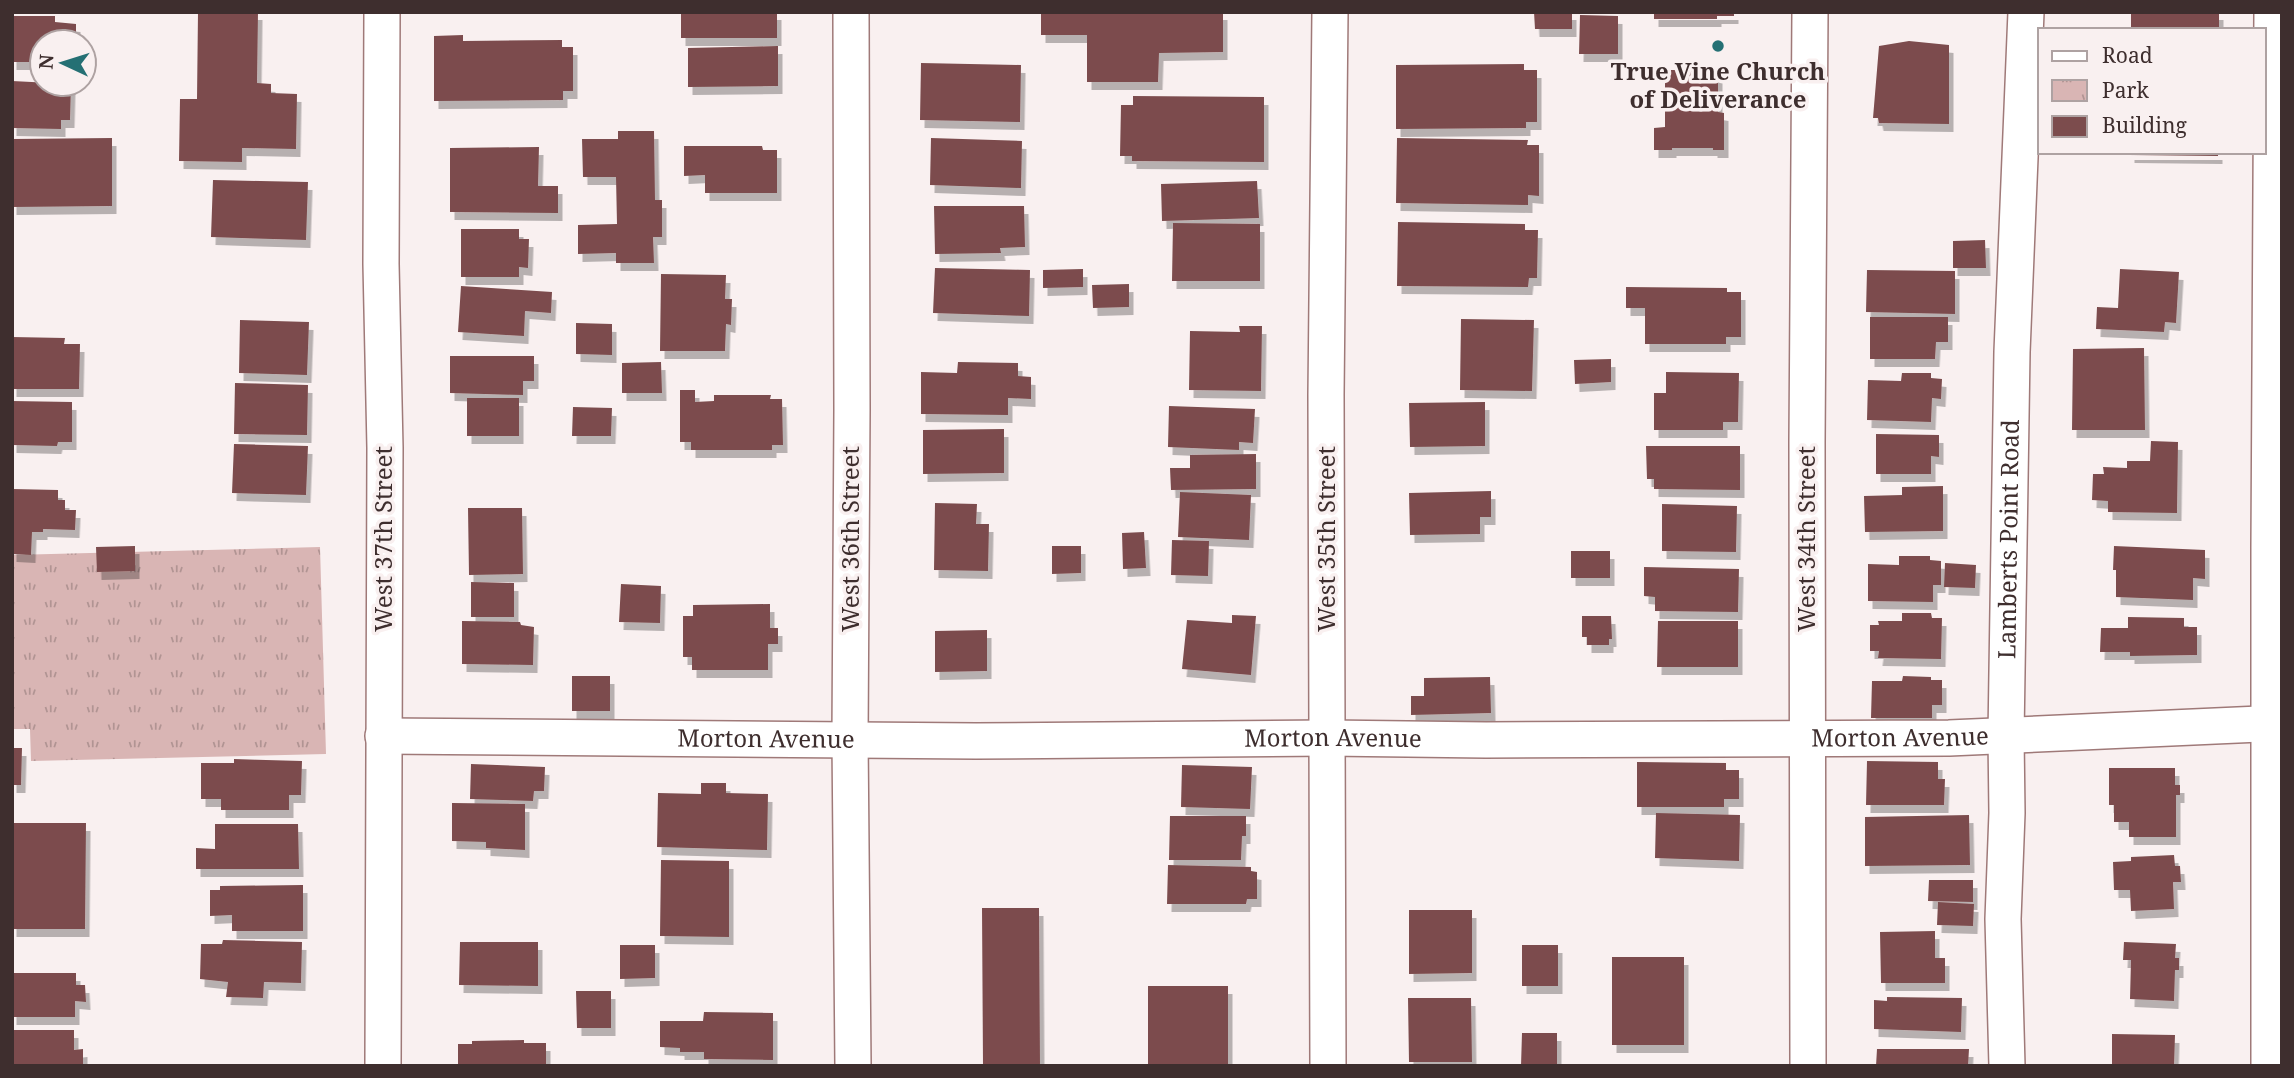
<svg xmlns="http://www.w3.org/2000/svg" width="2294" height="1078" font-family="'Noto Serif',serif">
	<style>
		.park { fill: url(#park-tufts) }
		.building { fill: #7c4c4d; filter: url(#shadow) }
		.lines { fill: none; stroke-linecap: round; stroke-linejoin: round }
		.street-casing { stroke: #9f7978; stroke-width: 38 }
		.street { stroke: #fff; stroke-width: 35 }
		.poi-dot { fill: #257074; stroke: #f9f0f0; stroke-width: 2.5 }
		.labels { text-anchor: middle; stroke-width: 7; stroke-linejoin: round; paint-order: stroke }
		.poi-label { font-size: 24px; font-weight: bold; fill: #3e2e2e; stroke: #f9f0f0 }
		.street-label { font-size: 24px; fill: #3e2e2e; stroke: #f9f0f0 }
	</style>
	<defs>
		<pattern id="park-tufts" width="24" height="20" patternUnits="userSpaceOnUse" patternTransform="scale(1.75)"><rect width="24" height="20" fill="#d9b5b4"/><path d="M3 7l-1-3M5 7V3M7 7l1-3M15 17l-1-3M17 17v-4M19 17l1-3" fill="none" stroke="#b19493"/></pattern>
		<filter id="shadow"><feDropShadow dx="4.5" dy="8" stdDeviation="0" flood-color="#0004"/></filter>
	</defs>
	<rect width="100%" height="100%" fill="#f9f0f0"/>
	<!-- park -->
	<path class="park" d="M320 547 326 754 31 761 30 729H12V555Z"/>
	<!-- building -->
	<path class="building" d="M198 12H258L257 83 271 84V93L297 94 296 149 242 148V162L179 161 180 99H197Z
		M681 12H777V38H681Z
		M1041 12H1223V52L1159 53 1158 82H1087V35H1041Z
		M1534 12H1572V29H1535Z
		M1654 12H1734V16H1717V19H1654Z
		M2131 12H2219V30H2131Z
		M1580 15 1618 16V54H1579Z
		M12 16H55V22L76 24V42H42V62H12Z
		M463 35V41L562 40V47H573V91H563V100L434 101V36Z
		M1909 41 1949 45V124L1879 123 1878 118H1873L1879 46Z
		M778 46V86L688 87V48Z
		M921 63 1021 65 1020 122 920 120Z
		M1524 64V70H1537V122H1526V128L1396 129V65Z
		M1665 70H1718V112L1724 113V150H1713V148H1672V150H1654V128L1665 127Z
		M12 81 71 84 70 120H61V129L12 128Z
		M1133 96 1264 97V162L1132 161V156H1120L1121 105H1133Z
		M618 131H654L655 200H662V237H653L654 263H616V253L578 254V225L617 224 616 177H583L582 139H618Z
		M112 138V206L12 207V139Z
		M931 138 1022 141 1021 188 930 185Z
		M1397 138 1528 140 1527 145H1539V196L1528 195V205L1396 203Z
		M684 146H762L763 150H777V193H705V175L684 176Z
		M539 147 538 186H558V213L450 212V148Z
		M2130 152H2218V156L2130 155Z
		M213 180 308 182 306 240 211 237Z
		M1257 181 1259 218 1162 221 1161 184Z
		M934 206H1024L1025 247 1000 248 1001 253 935 254Z
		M1398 222 1525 224V230H1538L1537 278H1529L1528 287 1397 286Z
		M1173 223 1260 224V281H1172Z
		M461 229H519V239H529L528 268 519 267V277H461Z
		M1985 240 1986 268H1953V241Z
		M935 268 1030 270 1029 316 933 313Z
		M1083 269V287L1043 288V270Z
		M2120 269 2179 272 2176 323 2165 322 2164 332 2096 329 2097 307 2118 308Z
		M1867 270 1955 271V314L1866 312Z
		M661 274 726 275 725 299H732L731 325 726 324 725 351H660Z
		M1129 284V307L1093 308 1092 285Z
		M461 286 552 292 551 313 525 311 524 336 458 332Z
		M1626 287 1727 288V292H1741V337H1726V344H1645V308H1626Z
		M1870 317H1948V342H1936L1935 359H1870Z
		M1461 319 1534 320 1532 391 1460 390Z
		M240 320 309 322 307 375 239 373Z
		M576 323 612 324V355L576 354Z
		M1239 326H1262L1261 391 1189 390 1190 331 1240 332Z
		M12 337 65 338 64 344H80L79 389H12Z
		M2144 348 2145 430H2072L2073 349Z
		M450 356H534V381H523V395L450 393Z
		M1611 359V382L1575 384 1574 360Z
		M661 362 662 393H622V363Z
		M958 362 1018 363V376L1031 377V399L1008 398V415L921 414V372L957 373Z
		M1666 372 1739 373 1738 422H1723V430H1654V393H1666Z
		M1902 373H1931V378L1942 379 1941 399 1932 398 1931 422 1867 420 1868 380 1901 381Z
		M235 383 308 385 307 435 234 434Z
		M680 390H695V402L714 401V395H771L770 399H782L783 445H772V450H691V442H680Z
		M467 398H519V436H467Z
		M12 401 72 402V442H58L57 446 12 445Z
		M1485 402V446L1410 447 1409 403Z
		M1169 406 1255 409 1253 443 1239 442V450L1168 447Z
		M573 407 612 408 611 436H572Z
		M1004 429V473L923 474V430Z
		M1876 434 1939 435V457L1931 456V474H1876Z
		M2151 441 2178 442 2177 513 2108 512V501L2092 500 2093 474H2104L2103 467 2127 468V461H2150Z
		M234 444 308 446 306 495 232 493Z
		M1646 446H1740V490L1654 489V479H1647Z
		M1256 454V489L1171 490 1170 468H1190V455Z
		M1943 486V531L1865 532 1864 496 1902 495V487Z
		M12 489 58 490V500H65V510H76L75 530 43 529V532H32L31 555 12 554Z
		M1491 491V517H1480V534L1410 535 1409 493Z
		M1180 492 1251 495 1249 540 1178 537Z
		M935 503 977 504 976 524H989L988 571 934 570Z
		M1662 504 1737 506 1736 552 1662 551Z
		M468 508H522L523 574 469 575Z
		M1144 532 1146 568 1123 569 1122 533Z
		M1172 540 1209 541 1208 576 1171 575Z
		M135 546V571L97 572 96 547Z
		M1052 546H1081V573L1052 574Z
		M2114 546 2205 550V579L2193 578V600L2116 597V570H2113Z
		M1571 551H1610V578H1571Z
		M1899 556H1930V560L1941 561V585H1933V602L1868 601V564L1899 565Z
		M1945 563 1976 565 1975 588 1944 587Z
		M1644 567 1739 569 1738 612 1655 611V597L1644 596Z
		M471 582 514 583V617H471Z
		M621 584 661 586 660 623 619 622Z
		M770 604V628H778V644H768V670H692V657H683V616H693V605Z
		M1902 613H1931L1932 618H1942L1941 659 1878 658 1879 651H1870V625H1879L1878 621H1902Z
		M1232 615 1256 616 1251 675 1182 669 1187 620 1232 623Z
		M1582 616H1611L1612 639H1609V645H1587V637H1582Z
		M2128 617 2184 618V627H2197V655L2130 656V652H2100L2101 628H2128Z
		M462 621 520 622 521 625 534 627 533 665 462 664Z
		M1658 621H1738V667H1657Z
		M987 630V671L935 672V631Z
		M572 676H610V711H572Z
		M1903 676 1931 677V680H1942V705H1932V718H1871L1872 681H1902Z
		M1490 677 1491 713 1411 715V696H1424V678Z
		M12 748H22L21 785H12Z
		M234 759 302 761 301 795H289V810H221V799H201V763H234Z
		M1867 761 1938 762V779H1945L1944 805H1866Z
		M1637 762 1726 763V770H1739V799H1724V807H1637Z
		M471 764 545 767 544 791H534L533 801 470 799Z
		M1182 765 1252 767 1250 809 1181 807Z
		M2109 768H2175V785H2180V795H2176V837H2129V822H2114V805H2109Z
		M701 783H726V793L768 794 767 850 657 847 658 793 701 794Z
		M452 803 525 804V850L486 848V842L452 841Z
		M1656 813 1740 815 1739 861 1655 858Z
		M1969 815 1970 865 1865 866V817Z
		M1170 816H1246V836H1242L1241 860H1169Z
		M12 823H86L85 929H12Z
		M215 824H298L299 869H196V848L215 849Z
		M2174 855 2175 866H2180L2181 882H2173L2174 909 2131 911 2130 890H2114L2113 862 2131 861V857Z
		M661 860 729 861V937L660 936Z
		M1168 865 1251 867V871L1257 872V899H1247L1246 904H1167Z
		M1929 880H1973V902L1928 901Z
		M303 885V931H232V915L210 916V890H220V886Z
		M1938 902 1974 904 1973 926 1937 925Z
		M982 908H1039L1040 1066H983Z
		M1409 910H1472V973L1409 974Z
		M1935 931V958H1945V983H1881L1880 932Z
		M223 940 302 942 301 983 264 982 263 998 226 997 228 982 200 979 201 944H222Z
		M460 942H538V986L459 985Z
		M2124 942 2176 944 2175 958H2179V970H2175L2174 1001 2130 999 2131 960H2123Z
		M620 945H655V978L620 979Z
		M1522 945H1558V986H1522Z
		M1612 957H1684V1045H1612Z
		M12 973H76V985H85L86 1002 75 1001V1017H12Z
		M1148 986H1228V1066H1148Z
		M576 991H611V1028H577Z
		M1887 997 1962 998 1961 1032 1874 1029V1000L1887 1001Z
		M1408 998H1471L1472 1062H1409Z
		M704 1012 773 1013V1060L704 1059V1052H680V1048L660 1047V1021H703Z
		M12 1030H74V1050L83 1049V1066H12Z
		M1522 1033H1557V1066H1521Z
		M2112 1034 2175 1035 2174 1066H2112Z
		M524 1040V1043H546V1066H458V1044H472V1041Z
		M1877 1049H1969L1968 1066H1876Z"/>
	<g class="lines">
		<defs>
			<g id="street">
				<path d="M382 12 381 264 385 448 383 1066"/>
				<path d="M851 12 852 410 850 738 853 1066"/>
				<path id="s1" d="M383 736 976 741 1328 738 1486 740 1949 738 2282 723"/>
				<path d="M1328 1066 1326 395 1330 12"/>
				<path d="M1808 1066 1807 442 1810 12"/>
				<path id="s2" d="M2007 1066 2003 919 2007 813 2006 736 2012 352 2026 12"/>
				<path d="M2269 1066V548L2272 12"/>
			</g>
		</defs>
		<!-- street casing -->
		<use href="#street" class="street-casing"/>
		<!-- street -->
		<use href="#street" class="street"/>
	</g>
	<!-- markers -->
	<circle class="poi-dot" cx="1718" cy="46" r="7"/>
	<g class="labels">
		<!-- poi labels -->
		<g class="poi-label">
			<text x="1718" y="80">True Vine Church<tspan x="1718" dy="28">of Deliverance</tspan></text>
		</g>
		<!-- street labels -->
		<g class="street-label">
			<text transform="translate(384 539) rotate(-90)" y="8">West 37th Street</text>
			<text transform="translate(851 539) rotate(-90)" y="8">West 36th Street</text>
			<text transform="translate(1327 539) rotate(-90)" y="8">West 35th Street</text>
			<text transform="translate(1807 539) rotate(-90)" y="8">West 34th Street</text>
			<text dy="8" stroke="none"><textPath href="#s2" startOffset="527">Lamberts Point Road</textPath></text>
			<text dy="8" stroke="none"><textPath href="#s1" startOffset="1517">Morton Avenue</textPath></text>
			<text dy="8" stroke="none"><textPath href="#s1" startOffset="383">Morton Avenue</textPath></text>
			<text dy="8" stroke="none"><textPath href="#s1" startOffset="950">Morton Avenue</textPath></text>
		</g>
	</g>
	<!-- border -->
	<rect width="2294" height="1078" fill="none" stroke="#3e2e2e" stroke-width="28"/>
	<!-- legend -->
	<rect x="2038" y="28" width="228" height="126" fill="#f9f0f0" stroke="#aea2a2" stroke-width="2"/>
	<rect x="2052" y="51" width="35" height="10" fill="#ffffff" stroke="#aea2a2" stroke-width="2"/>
	<text x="2102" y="63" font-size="21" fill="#3e2e2e">Road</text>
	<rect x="2052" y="80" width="35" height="21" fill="url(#park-tufts)" stroke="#aea2a2" stroke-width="2"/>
	<text x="2102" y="98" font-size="21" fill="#3e2e2e">Park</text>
	<rect x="2052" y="116" width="35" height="21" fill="#7c4c4d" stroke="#aea2a2" stroke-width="2"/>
	<text x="2102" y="133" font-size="21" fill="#3e2e2e">Building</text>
	<!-- north arrow -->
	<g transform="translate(63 63) rotate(274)"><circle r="33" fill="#f9f0f0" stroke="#aea2a2" stroke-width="2"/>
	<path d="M0-5L12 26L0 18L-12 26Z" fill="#257074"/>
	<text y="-10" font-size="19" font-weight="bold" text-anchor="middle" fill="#3e2e2e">N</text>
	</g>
</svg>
